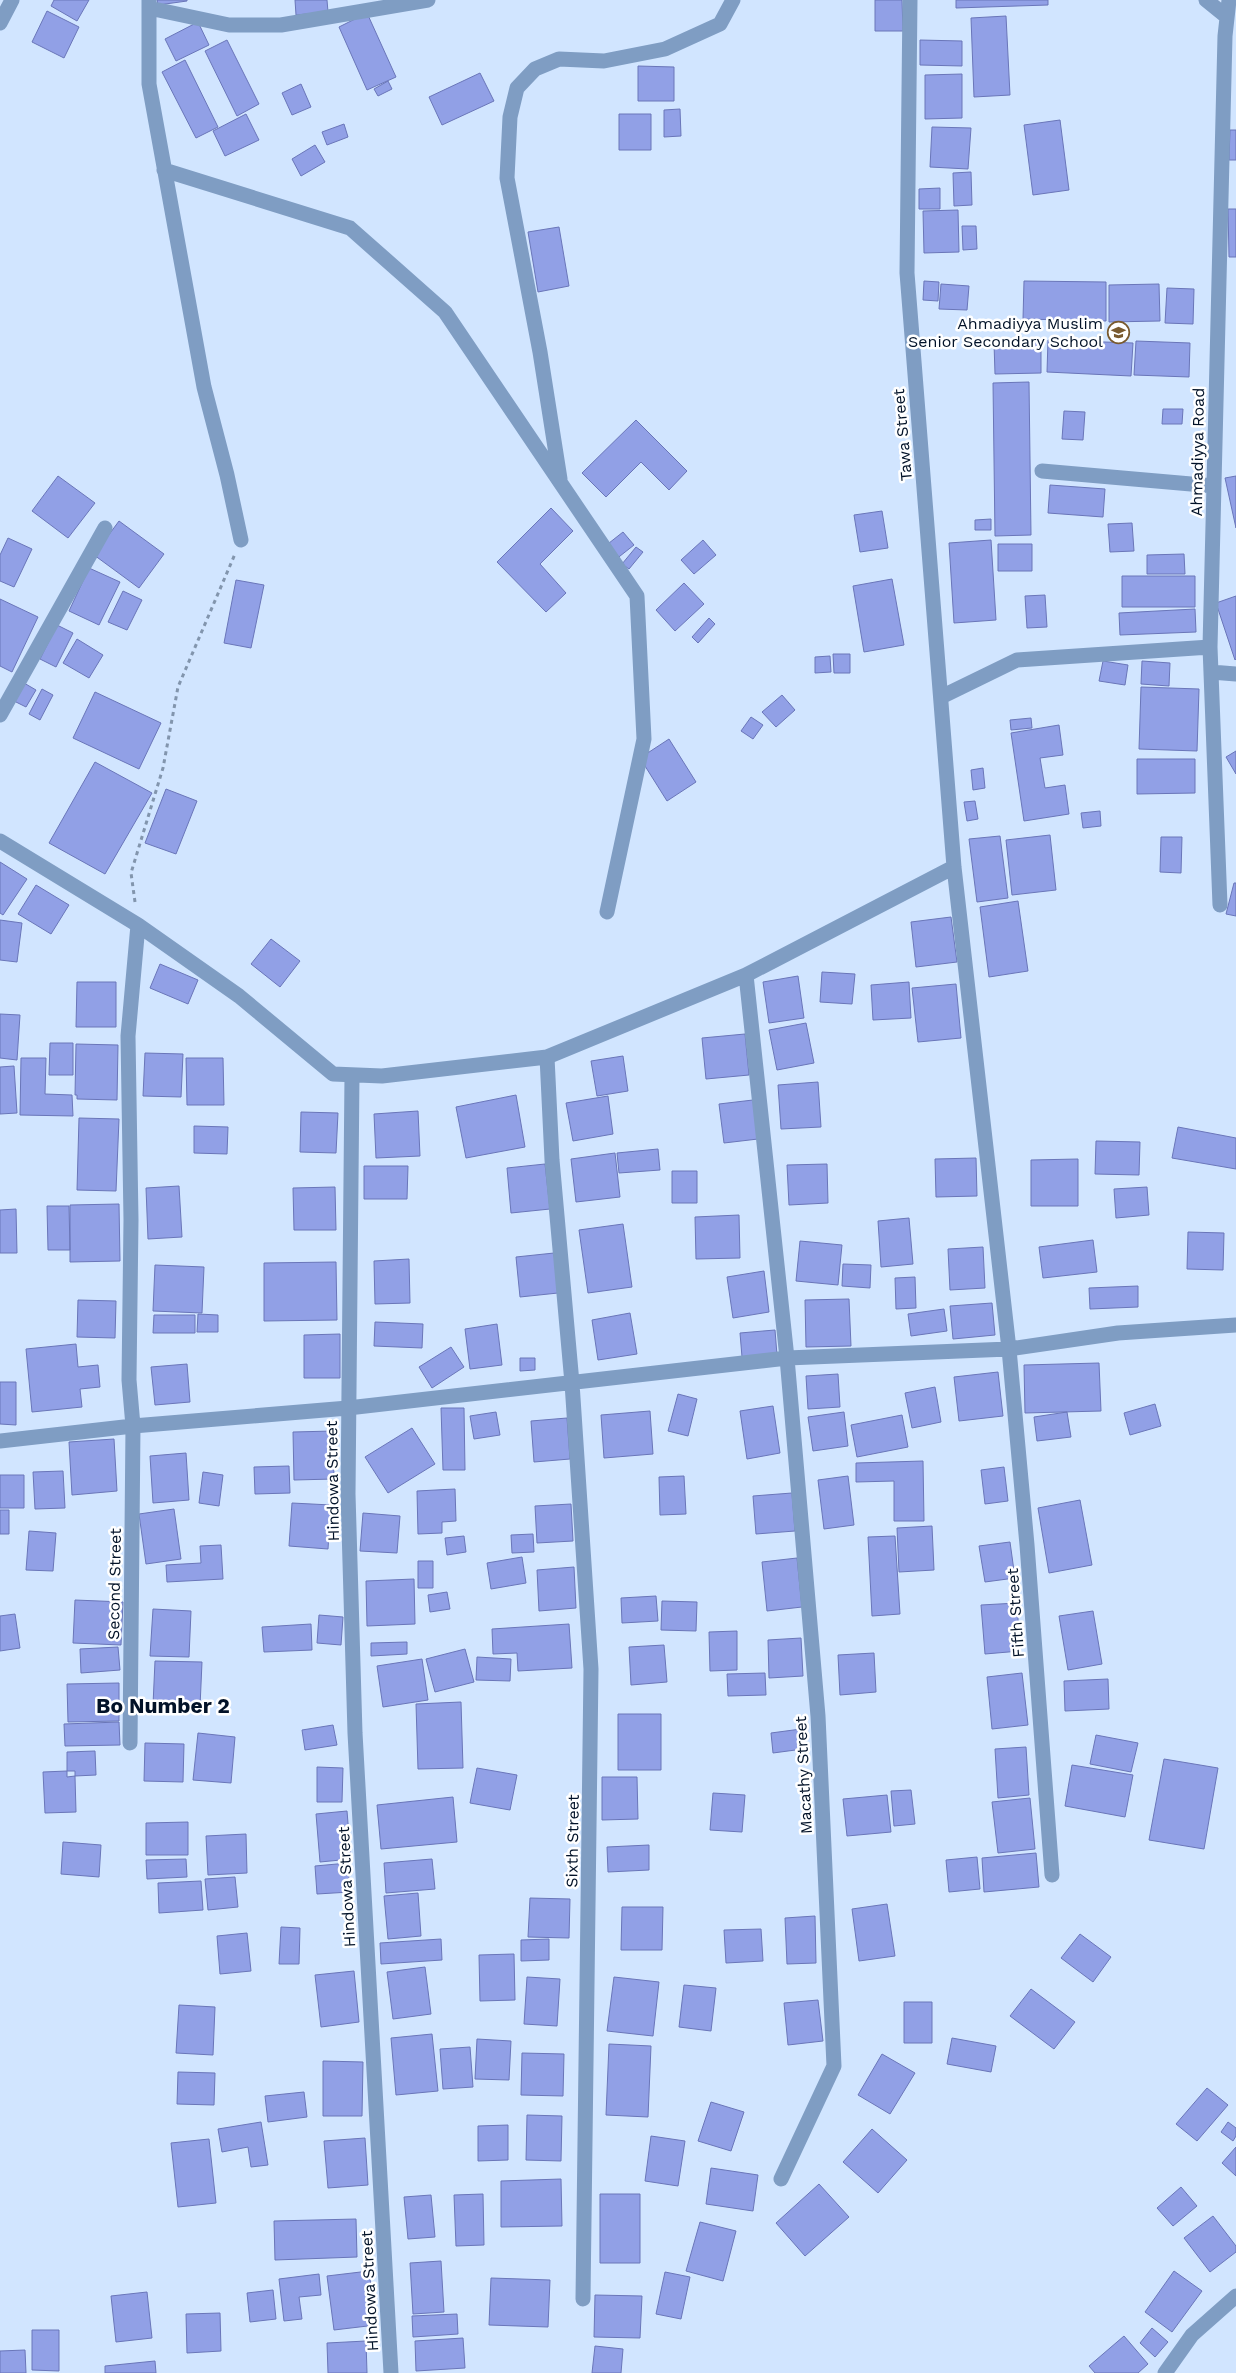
<svg xmlns="http://www.w3.org/2000/svg" width="1236" height="2373" font-family="'Work Sans',sans-serif">
	<style>
		.building { fill: #91a0e6; stroke: #6a76b9 }
		.lines { fill: none; stroke-linecap: round; stroke-linejoin: round }
		.path { stroke: #8295ad; stroke-width: 3; stroke-dasharray: 4 4; stroke-linecap: butt }
		.minor { stroke: #7f9dc3; stroke-width: 15 }
		.labels { text-anchor: middle; stroke-width: 5; stroke-linejoin: round; paint-order: stroke }
		.poi-label { font-size: 16px; fill: #021228; stroke: #fff; text-anchor: end }
		.street-label { font-size: 16px; fill: #021228; stroke: #fff }
		.district-label { font-size: 21px; font-weight: bold; fill: #021228; stroke: #fff }
	</style>
	<rect width="100%" height="100%" fill="#d1e5ff"/>
	<!-- building -->
	<path class="building" d="M54 0H89L77 21 51 6Z
		M157 0H187V1L158 5Z
		M295 0H327L328 12 296 15Z
		M875 0H902L903 31H875Z
		M956 0H1048V5L956 8Z
		M47 11 79 27 64 58 32 42Z
		M367 13 396 77 367 90 339 27Z
		M1006 16 1010 95 974 97 971 18Z
		M198 22 209 45 176 61 165 39Z
		M227 40 259 104 237 116 205 51Z
		M920 40 962 41V66L920 65Z
		M185 60 218 127 196 138 162 72Z
		M638 66 674 67V101H638Z
		M480 73 494 101 442 125 429 97Z
		M962 74V118L925 119V75Z
		M388 81 392 89 378 96 374 89Z
		M301 84 311 107 292 115 282 93Z
		M680 109 681 136 664 137V110Z
		M246 114 259 140 225 156 213 131Z
		M619 114H651V150H619Z
		M1060 120 1069 190 1033 195 1024 125Z
		M344 124 348 137 327 145 322 132Z
		M932 127 971 128 968 169 930 167Z
		M1230 130H1236V160H1229Z
		M315 145 325 162 301 176 292 159Z
		M971 172 972 205 954 206 953 173Z
		M940 188V209H919V189Z
		M1228 209H1236V257H1229Z
		M958 210 959 252 924 253 923 211Z
		M962 226H976L977 249 963 250Z
		M559 227 569 286 538 292 528 232Z
		M924 281 939 282 938 301 923 300Z
		M1024 281 1106 282V321L1023 319Z
		M941 284 969 286 967 310 939 309Z
		M1159 284 1160 321 1109 322V285Z
		M1167 288 1194 289 1193 324 1165 323Z
		M1048 340 1133 343 1131 376 1047 372Z
		M1136 341 1190 343 1189 377 1134 375Z
		M1041 342V373L995 374 994 343Z
		M1029 382 1031 535 995 536 993 383Z
		M1163 409H1183L1182 424H1162Z
		M1064 411 1085 412 1083 440 1062 439Z
		M636 420 687 471 669 490 641 462 606 497 582 473Z
		M58 476 95 503 68 538 32 511Z
		M1236 476V528L1225 478Z
		M1050 485 1105 489 1103 517 1048 513Z
		M551 508 573 531 540 564 566 593 546 612 497 562Z
		M882 511 888 548 860 552 854 515Z
		M991 519V530H975V520Z
		M119 521 164 554 139 588 94 555Z
		M1132 523 1134 551 1110 552 1108 524Z
		M623 532 634 545 615 560 604 547Z
		M8 538 32 549 14 587 0 581V555Z
		M703 540 716 555 694 574 681 560Z
		M991 540 996 620 954 623 949 543Z
		M998 544H1032V571H998Z
		M636 547 643 552 629 569 622 564Z
		M1184 554 1185 574H1147V555Z
		M89 568 120 582 99 625 69 611Z
		M1122 576H1195V607H1122Z
		M892 579 904 645 864 652 853 586Z
		M236 580 264 585 251 648 224 643Z
		M684 583 704 604 675 631 656 610Z
		M123 591 142 600 127 630 108 622Z
		M1045 595 1047 627 1027 628 1025 596Z
		M1236 596V659L1235 660 1216 603Z
		M0 599 38 617 12 672 0 666Z
		M1195 609 1196 632 1120 635 1119 613Z
		M709 618 715 624 698 643 692 637Z
		M57 625 73 633 56 667 40 659Z
		M77 639 103 655 89 678 63 663Z
		M833 654H850V673H834Z
		M830 656 831 672 815 673V657Z
		M1103 661 1128 665 1125 685 1099 681Z
		M1142 661 1170 663 1169 686 1141 684Z
		M24 683 36 690 26 707 14 701Z
		M1141 687 1199 689 1197 751 1139 749Z
		M42 689 53 695 40 720 29 714Z
		M95 692 161 723 139 769 73 738Z
		M782 695 795 710 776 727 762 712Z
		M751 717 763 725 753 739 741 731Z
		M1031 718 1032 728 1011 730 1010 720Z
		M1059 725 1063 755 1040 758 1045 788 1065 785 1069 814 1024 821 1011 733Z
		M669 739 696 782 667 801 640 758Z
		M1236 751V774L1226 757Z
		M1137 759H1195V793L1137 794Z
		M95 762 152 793 105 874 49 843Z
		M983 768 985 788 973 790 971 770Z
		M166 789 197 801 176 854 145 843Z
		M975 801 978 819 967 821 964 802Z
		M1100 811 1101 826 1083 828 1081 813Z
		M1050 835 1056 890 1012 895 1006 840Z
		M1000 836 1008 898 977 902 969 839Z
		M1161 837H1182L1181 873 1160 872Z
		M0 862 27 879 3 915 0 913Z
		M1234 883H1236V916L1226 914Z
		M36 885 69 905 51 934 18 914Z
		M1018 901 1028 971 989 977 980 907Z
		M951 917 957 962 916 967 911 922Z
		M0 920 22 923 17 962 0 960Z
		M271 939 300 961 280 987 251 964Z
		M160 964 198 980 188 1004 150 988Z
		M822 972 855 974 852 1004 820 1002Z
		M798 976 804 1018 769 1023 763 982Z
		M77 982H116V1027H76Z
		M909 982 911 1018 873 1020 871 985Z
		M956 984 961 1038 918 1042 912 988Z
		M0 1014 20 1015 17 1060 0 1058Z
		M806 1023 814 1063 777 1070 769 1030Z
		M745 1034 749 1075 706 1079 702 1038Z
		M50 1043H73V1075H49Z
		M76 1044 118 1045 117 1100 77 1099V1095H75Z
		M145 1053 183 1054 181 1097 143 1096Z
		M623 1056 628 1091 597 1096 591 1061Z
		M21 1058H46L45 1094 72 1095 73 1116 20 1115Z
		M186 1058H223L224 1105H187Z
		M14 1066 17 1113 0 1114V1067Z
		M818 1082 821 1127 781 1129 778 1085Z
		M516 1095 525 1147 466 1158 456 1107Z
		M608 1096 613 1134 573 1141 566 1103Z
		M753 1100 758 1139 724 1143 719 1104Z
		M418 1111 420 1156 376 1158 374 1114Z
		M301 1112 338 1113 336 1153 300 1152Z
		M79 1118 119 1119 116 1191 77 1190Z
		M194 1126 228 1127 227 1154 194 1153Z
		M1178 1127 1236 1138V1169L1172 1158Z
		M1096 1141 1140 1142 1139 1175 1095 1174Z
		M658 1149 660 1170 619 1173 617 1153Z
		M615 1153 620 1197 576 1202 571 1159Z
		M976 1158 977 1196 936 1197 935 1159Z
		M1078 1159V1206H1031V1160Z
		M545 1164 550 1209 511 1213 507 1168Z
		M827 1164 828 1203 789 1205 787 1165Z
		M364 1166H408L407 1199H364Z
		M672 1171H697V1203H672Z
		M179 1186 182 1237 148 1239 146 1188Z
		M335 1187 336 1230H294L293 1188Z
		M1147 1187 1149 1215 1116 1218 1114 1189Z
		M119 1204 120 1261 70 1262V1205Z
		M47 1206H69L70 1250H48Z
		M16 1209 17 1253H0V1210Z
		M739 1215 740 1258 696 1259 695 1217Z
		M909 1218 913 1264 881 1267 878 1221Z
		M623 1224 632 1287 588 1293 579 1230Z
		M1188 1232 1224 1233 1223 1270 1187 1269Z
		M1093 1240 1097 1272 1043 1278 1039 1247Z
		M800 1241 842 1245 838 1285 796 1281Z
		M983 1247 985 1288 950 1290 948 1249Z
		M554 1253 558 1293 520 1297 516 1257Z
		M409 1259 410 1303 375 1304 374 1261Z
		M336 1262 337 1320 264 1321V1263Z
		M843 1264 871 1265 870 1288 842 1286Z
		M155 1265 204 1267 202 1313 153 1311Z
		M764 1271 769 1312 733 1318 727 1277Z
		M915 1277 916 1308 896 1309 895 1278Z
		M1138 1286V1307L1090 1309 1089 1288Z
		M849 1299 851 1346 806 1347 805 1300Z
		M78 1300 116 1301 115 1338 77 1337Z
		M992 1303 995 1335 953 1339 950 1306Z
		M944 1309 947 1331 911 1336 908 1314Z
		M630 1313 637 1354 598 1360 592 1320Z
		M198 1314 218 1315V1332H197Z
		M154 1315H195V1333H153Z
		M375 1322 423 1324 422 1348 374 1346Z
		M497 1324 502 1365 470 1369 465 1329Z
		M775 1330 777 1355 742 1357 740 1333Z
		M340 1334V1378H304V1335Z
		M76 1344 78 1367 98 1365 100 1387 80 1389 82 1407 32 1412 26 1349Z
		M451 1347 464 1367 432 1388 419 1367Z
		M520 1358H535V1370L520 1371Z
		M1099 1363 1101 1411 1025 1413 1024 1365Z
		M187 1364 190 1402 155 1405 151 1367Z
		M998 1372 1003 1416 959 1421 954 1377Z
		M838 1374 840 1407 808 1409 806 1376Z
		M0 1382H16V1425L0 1424Z
		M935 1387 941 1422 912 1428 905 1393Z
		M678 1394 697 1399 688 1436 668 1431Z
		M1155 1404 1161 1426 1130 1435 1124 1413Z
		M773 1406 780 1453 747 1459 740 1411Z
		M441 1408H464L465 1470H443Z
		M650 1411 653 1454 604 1458 601 1415Z
		M496 1412 500 1435 474 1439 470 1416Z
		M844 1412 848 1446 813 1451 808 1417Z
		M1067 1412 1071 1437 1037 1441 1034 1417Z
		M902 1415 908 1447 857 1457 851 1425Z
		M567 1418 570 1459 534 1462 531 1421Z
		M412 1428 435 1464 388 1493 365 1457Z
		M333 1431 334 1479 294 1480 293 1432Z
		M114 1439 117 1491 72 1495 69 1442Z
		M186 1453 189 1500 153 1503 150 1456Z
		M923 1461 924 1521H894V1481L856 1482V1463Z
		M289 1466 290 1493 255 1494 254 1467Z
		M1004 1467 1008 1501 985 1504 981 1470Z
		M63 1471 65 1508 35 1509 33 1472Z
		M203 1472 223 1475 219 1506 199 1503Z
		M0 1475H24V1508H0Z
		M684 1476 686 1514 660 1515 659 1477Z
		M848 1476 854 1525 824 1529 818 1480Z
		M455 1489 456 1521 442 1522V1533L418 1534 417 1491Z
		M792 1493 795 1531 756 1534 753 1496Z
		M1080 1500 1092 1565 1049 1573 1038 1508Z
		M292 1503 331 1505 328 1549 289 1546Z
		M571 1504 573 1541 537 1543 535 1506Z
		M174 1509 181 1559 146 1564 139 1514Z
		M0 1510H9V1534H0Z
		M363 1513 400 1516 397 1553 360 1551Z
		M932 1526 934 1570 899 1572 897 1528Z
		M29 1531 56 1533 53 1571 26 1570Z
		M533 1534 534 1552 512 1553 511 1535Z
		M464 1536 466 1552 447 1555 445 1538Z
		M895 1536 900 1614 872 1616 868 1537Z
		M1010 1542 1015 1578 985 1582 979 1546Z
		M221 1545 223 1579 167 1582 166 1565 201 1563 200 1546Z
		M522 1557 526 1583 491 1589 487 1563Z
		M797 1558 802 1607 767 1611 762 1562Z
		M418 1561H433V1588H418Z
		M574 1567 576 1608 539 1611 537 1570Z
		M414 1579 415 1624 367 1626 366 1581Z
		M447 1592 450 1609 430 1612 428 1595Z
		M656 1596 658 1621 622 1623 621 1598Z
		M75 1600 123 1602 121 1645 73 1643Z
		M662 1601 697 1602 696 1631 661 1630Z
		M1017 1603 1020 1651 985 1654 981 1605Z
		M153 1609 191 1611 189 1657 150 1656Z
		M1093 1611 1102 1664 1068 1670 1059 1616Z
		M15 1614 20 1648 0 1651V1616Z
		M319 1615 343 1617 341 1645 317 1643Z
		M311 1624 312 1650 264 1652 262 1627Z
		M569 1624 572 1668 518 1671 517 1653 493 1654 492 1629Z
		M737 1631V1670L710 1671 709 1632Z
		M801 1638 803 1676 769 1678 768 1640Z
		M407 1642V1654L371 1656V1643Z
		M664 1645 667 1682 631 1685 629 1647Z
		M118 1647 120 1670 81 1673 80 1649Z
		M465 1649 474 1682 435 1692 426 1659Z
		M874 1653 876 1692 840 1695 838 1655Z
		M477 1657 511 1659 510 1681 476 1680Z
		M422 1659 428 1700 383 1707 377 1666Z
		M155 1661 202 1662 200 1707 153 1705Z
		M765 1673 766 1695 728 1696 727 1674Z
		M1022 1673 1028 1725 992 1729 987 1677Z
		M1108 1679 1109 1709 1065 1711 1064 1681Z
		M119 1683V1721L68 1722 67 1684Z
		M461 1702 463 1768 418 1769 416 1704Z
		M618 1714H661V1770H618Z
		M119 1722 120 1745 65 1746 64 1724Z
		M333 1725 337 1745 305 1750 302 1730Z
		M801 1729 803 1749 773 1753 771 1733Z
		M198 1733 235 1737 231 1783 193 1780Z
		M1096 1735 1138 1743 1131 1772 1090 1764Z
		M145 1743 184 1744 183 1782 144 1781Z
		M1026 1747 1029 1795 998 1798 995 1749Z
		M95 1751 96 1775 75 1776V1771H67V1752Z
		M1164 1759 1218 1768 1204 1849 1149 1840Z
		M1072 1765 1133 1775 1125 1817 1065 1806Z
		M317 1767 343 1768 342 1802H317Z
		M477 1768 517 1775 510 1810 470 1803Z
		M67 1771V1777L75 1776 76 1812 45 1813 43 1772Z
		M602 1777H637L638 1819 602 1820Z
		M911 1790 915 1824 894 1826 891 1791Z
		M713 1793 745 1795 742 1832 710 1830Z
		M887 1795 891 1832 847 1836 843 1799Z
		M453 1797 457 1842 381 1849 377 1805Z
		M1030 1798 1035 1849 998 1853 992 1802Z
		M347 1811 351 1859 320 1862 316 1814Z
		M188 1822V1855H146V1823Z
		M246 1834 247 1873 208 1875 206 1836Z
		M63 1842 101 1845 99 1877 61 1874Z
		M649 1845V1870L608 1872 607 1847Z
		M1036 1853 1039 1887 984 1892 982 1858Z
		M977 1857 980 1889 949 1892 946 1860Z
		M186 1859 187 1877 147 1879 146 1860Z
		M432 1859 435 1889 386 1893 384 1863Z
		M348 1863 350 1892 317 1894 315 1866Z
		M235 1877 238 1907 208 1910 205 1879Z
		M201 1881 203 1910 159 1913 158 1883Z
		M418 1893 421 1936 388 1939 384 1896Z
		M530 1898 570 1899 569 1938 528 1937Z
		M887 1904 895 1956 859 1961 852 1909Z
		M622 1907H663L662 1950H621Z
		M815 1916 816 1963 787 1964 785 1918Z
		M281 1927 300 1928 299 1964H279Z
		M761 1929 763 1961 726 1963 724 1930Z
		M247 1933 251 1971 220 1974 217 1936Z
		M1080 1934 1111 1957 1093 1982 1061 1958Z
		M441 1939 442 1960 381 1964 380 1943Z
		M549 1939V1960L521 1961V1940Z
		M514 1954 515 2000 480 2001 479 1955Z
		M425 1967 431 2014 393 2019 387 1972Z
		M354 1971 359 2022 321 2027 315 1975Z
		M527 1977 560 1979 557 2026 524 2024Z
		M614 1977 659 1982 653 2036 607 2031Z
		M684 1985 716 1988 711 2031 679 2027Z
		M1031 1989 1075 2022 1054 2049 1010 2016Z
		M818 2000 823 2041 788 2045 784 2003Z
		M904 2002H932V2043H904Z
		M179 2005 215 2007 213 2055 176 2053Z
		M432 2034 438 2091 396 2095 391 2038Z
		M952 2038 996 2046 991 2072 947 2064Z
		M477 2039 511 2041 509 2080 475 2079Z
		M609 2044 651 2046 648 2117 606 2115Z
		M470 2047 473 2087 443 2089 440 2049Z
		M522 2053 564 2054 563 2096 521 2095Z
		M882 2054 915 2073 890 2114 858 2095Z
		M323 2061 363 2062 362 2116H323Z
		M178 2072 215 2073 214 2105 177 2104Z
		M1207 2088 1228 2105 1197 2141 1176 2124Z
		M304 2092 307 2117 268 2122 265 2096Z
		M711 2102 744 2112 731 2151 698 2141Z
		M527 2115 562 2116 561 2161 526 2160Z
		M261 2122 268 2165 251 2167 248 2147 222 2152 218 2129Z
		M1228 2122 1236 2128V2136L1233 2141 1221 2132Z
		M508 2125V2160L478 2161V2126Z
		M872 2129 907 2160 878 2193 843 2162Z
		M651 2136 685 2141 678 2186 645 2181Z
		M365 2138 368 2185 328 2188 324 2141Z
		M209 2139 216 2203 178 2207 171 2143Z
		M1236 2147V2176L1222 2163Z
		M711 2168 758 2175 753 2211 706 2204Z
		M561 2179 562 2226 501 2227V2181Z
		M819 2184 849 2217 805 2256 776 2223Z
		M1181 2187 1197 2206 1173 2226 1157 2208Z
		M483 2194 484 2245 456 2246 454 2195Z
		M600 2194H640V2263H600Z
		M431 2195 435 2237 408 2239 404 2197Z
		M1213 2216 1236 2246V2252L1210 2272 1184 2238Z
		M356 2219 357 2257 275 2260 274 2221Z
		M700 2222 736 2231 723 2281 686 2271Z
		M441 2261 444 2312 413 2314 410 2263Z
		M369 2271 376 2325 334 2330 327 2276Z
		M1174 2271 1202 2291 1172 2332 1145 2312Z
		M665 2272 690 2277 681 2319 656 2314Z
		M319 2274 321 2295 299 2297 302 2319 284 2321 279 2279Z
		M491 2278 550 2280 548 2327 489 2325Z
		M273 2290 276 2319 250 2322 247 2293Z
		M147 2292 152 2338 116 2342 111 2296Z
		M595 2295 642 2296 640 2338 594 2337Z
		M220 2313 221 2351 187 2353 186 2314Z
		M457 2314 458 2334 413 2337 412 2316Z
		M1152 2328 1168 2342 1155 2357 1140 2343Z
		M32 2330H59V2371L32 2370Z
		M1124 2336 1148 2364 1138 2373H1095L1089 2366Z
		M463 2338 465 2368 416 2371 415 2341Z
		M366 2341 367 2373H328L327 2343Z
		M595 2346 623 2349 621 2373H592Z
		M25 2350 26 2373H0V2351Z
		M155 2361 156 2373H105V2366Z"/>
	<g class="lines">
		<!-- path -->
		<path class="path" d="M135 902 131 873 163 768 178 687 235 554"/>
		<!-- minor -->
		<path class="minor" d="M149 0V84L204 387 227 475 241 540
			M910 0 907 273 954 867 1009 1349 1027 1545 1052 1875
			M1206 0 1227 17
			M149 8 229 25H281L428 0
			M0 23 12 0
			M164 170 350 228 445 312 637 596 644 739 607 912
			M1042 471 1214 486
			M560 479 540 352 507 178 510 117 517 88 535 69 559 59 604 61 665 49 720 24 733 0
			M1211 672 1236 674
			M941 697 1017 660 1210 647
			M0 715 105 528
			M0 841 138 925 239 996 333 1074 382 1076 547 1057 746 975 954 867
			M1220 905 1210 647 1225 36 1229 0
			M746 975 787 1358 818 1716 834 2066 781 2179
			M547 1057 552 1160 572 1383 591 1669 583 2299
			M352 1075 348 1494 355 1733 391 2373
			M0 1441 133 1426 348 1408 787 1358 1009 1349 1118 1333 1236 1325
			M130 1743 133 1426 129 1380 131 1220 128 1036 138 925
			M1165 2373 1192 2335 1236 2296"/>
	</g>
	<!-- icons -->
	<defs>
		<symbol id="school-ring" viewBox="-11 -11 22 22"><circle r="9.5" fill="#fff" stroke="#795a2f" stroke-width="1.5"/><path d="M0-5L7-2L0 1L-7-2ZM-4 1L0 2.5L4 1V4Q0 6-4 4Z" fill="#795a2f"/></symbol>
	</defs>
	<g fill-rule="evenodd">
		<use href="#school-ring" x="1106" y="320" width="25" height="25"/>
	</g>
	<g class="labels">
		<!-- poi labels -->
		<g class="poi-label">
			<text x="1103" y="329">Ahmadiyya Muslim<tspan x="1103" dy="18">Senior Secondary School</tspan></text>
		</g>
		<!-- street labels -->
		<g class="street-label">
			<text transform="translate(902 435) rotate(-95)" y="6">Tawa Street</text>
			<text transform="translate(1197 452) rotate(-89)" y="6">Ahmadiyya Road</text>
			<text transform="translate(332 1481) rotate(-91)" y="6">Hindowa Street</text>
			<text transform="translate(114 1584) rotate(-89)" y="6">Second Street</text>
			<text transform="translate(1015 1613) rotate(-94)" y="6">Fifth Street</text>
			<text transform="translate(803 1775) rotate(-93)" y="6">Macathy Street</text>
			<text transform="translate(572 1841) rotate(-89)" y="6">Sixth Street</text>
			<text transform="translate(346 1887) rotate(-93)" y="6">Hindowa Street</text>
			<text transform="translate(369 2291) rotate(-93)" y="6">Hindowa Street</text>
		</g>
		<!-- district labels -->
		<g class="district-label">
			<text x="163" y="1713">Bo Number 2</text>
		</g>
	</g>
</svg>
